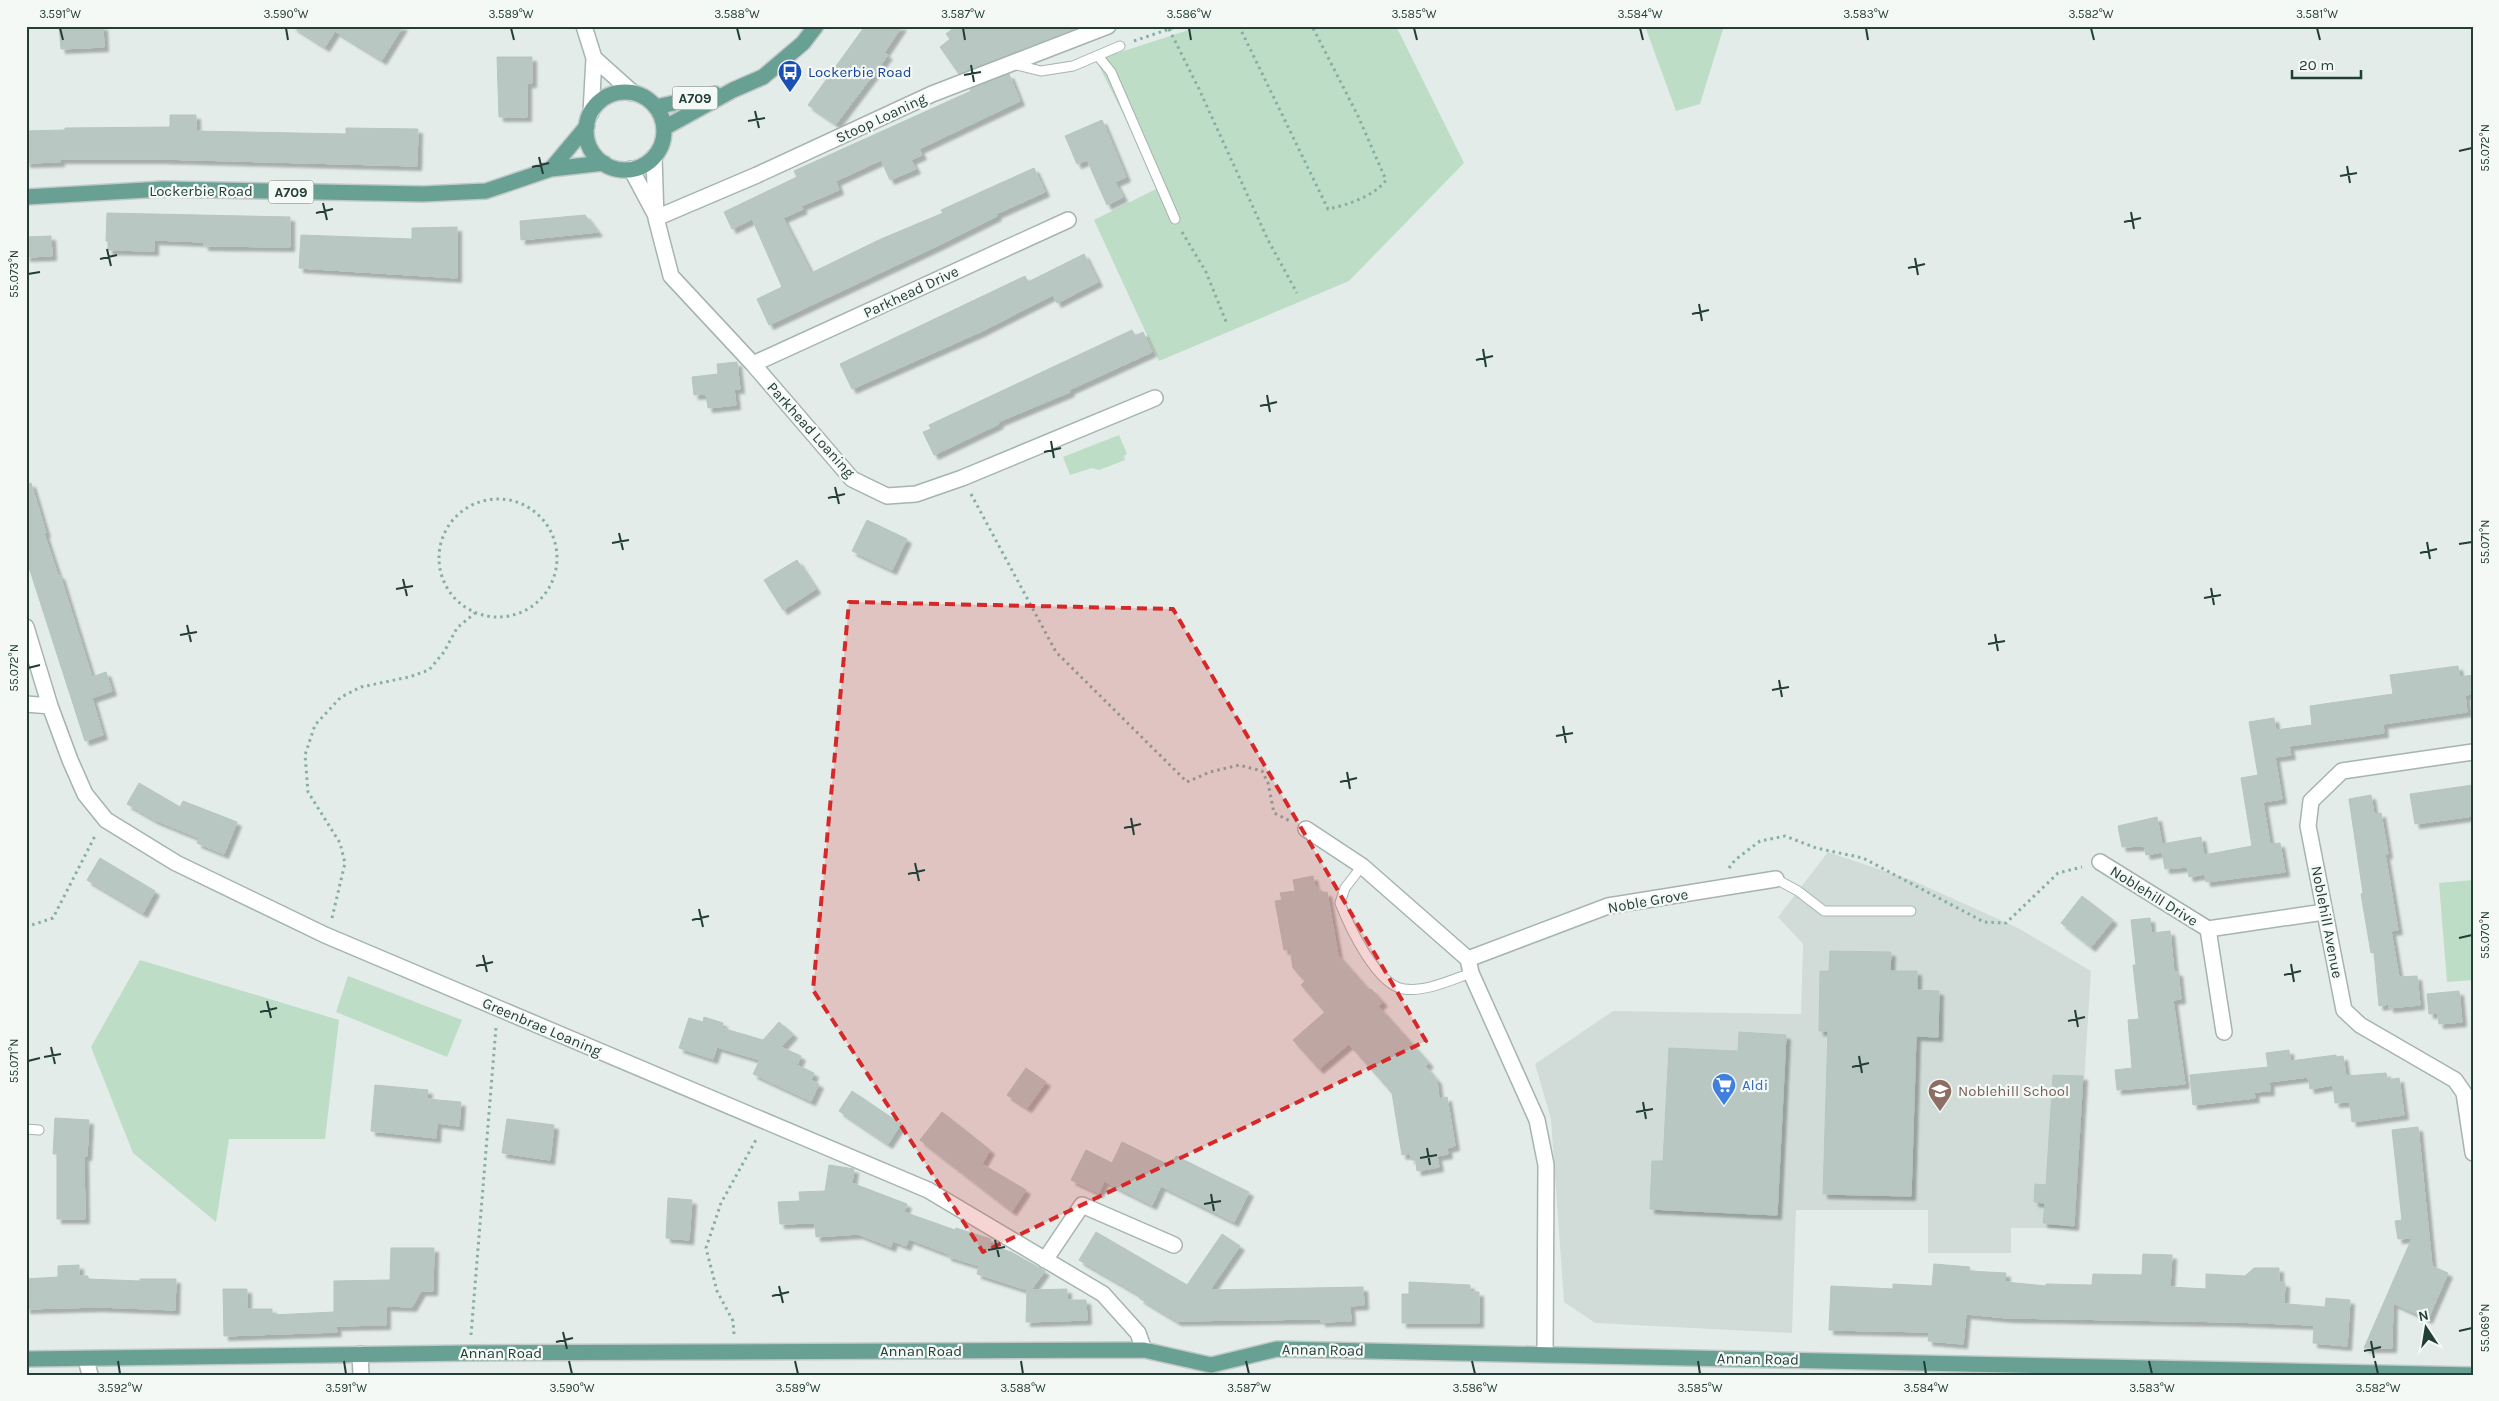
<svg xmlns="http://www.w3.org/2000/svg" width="2499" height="1401" font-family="Karla,sans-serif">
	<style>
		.built { fill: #d1dcd8 }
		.green { fill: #bdddc6 }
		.building { fill: #b8c7c2; stroke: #b6c6c0; filter: url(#shadow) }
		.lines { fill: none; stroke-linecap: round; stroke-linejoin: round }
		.lane-casing { stroke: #a6b4b0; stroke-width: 11 }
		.street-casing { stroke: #a6b4b0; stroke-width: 18 }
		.secondary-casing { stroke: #a2b8b1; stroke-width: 18 }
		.primary-casing { stroke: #c1c9c7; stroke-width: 18 }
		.path { stroke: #85afa3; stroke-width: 3; stroke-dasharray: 2.5 4; stroke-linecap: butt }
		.lane { stroke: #fff; stroke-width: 9 }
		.street { stroke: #fff; stroke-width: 15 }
		.secondary { stroke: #fff; stroke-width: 15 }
		.primary { stroke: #69a094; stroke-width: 15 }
		.marked { fill: #d62828; fill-opacity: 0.2; stroke: #d62828; stroke-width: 4; stroke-dasharray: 10 6; stroke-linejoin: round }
		.ticks { fill: none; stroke: #233d37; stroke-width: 2 }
		.labels { text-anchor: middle; stroke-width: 4.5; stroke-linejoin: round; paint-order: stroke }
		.shield { fill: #f4f9f6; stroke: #627570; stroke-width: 1 }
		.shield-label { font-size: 14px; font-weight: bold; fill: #233d37 }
		.transit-label { font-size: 15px; fill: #164399; stroke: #f4f9f6; text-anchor: start }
		.street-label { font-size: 15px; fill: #233d37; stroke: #f4f9f6 }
		.shop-label { font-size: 15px; fill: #366cbe; stroke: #f4f9f6; text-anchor: start }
		.education-label { font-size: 15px; fill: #785e54; stroke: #f4f9f6; text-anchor: start }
		.neatline { fill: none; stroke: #233d37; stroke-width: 2 }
		.ticks-label { font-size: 12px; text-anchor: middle; fill: #233d37 }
	</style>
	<defs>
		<filter id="shadow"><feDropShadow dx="4.5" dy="4.5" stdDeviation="1" flood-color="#0004"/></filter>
	</defs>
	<rect width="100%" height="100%" fill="#e3ece9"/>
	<!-- built -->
	<path class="built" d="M1828 852 1914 881 2018 928 2091 971 2075 1228H2011V1253H1928V1210H1796L1792 1333 1595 1323 1564 1302 1551 1119 1535 1064 1613 1011 1801 1014 1803 944 1778 917Z"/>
	<!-- green -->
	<path class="green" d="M1201 26H1396L1464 163 1349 281 1159 361 1094 220 1160 187 1096 60Z
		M1645 26H1724L1700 104 1676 111Z
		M1119 435 1127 454 1124 456 1125 460 1099 470 1092 468 1070 475 1063 457Z
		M2473 880V980L2447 982 2439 883Z
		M140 960 339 1020 325 1139H229L216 1222 133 1153 91 1047Z
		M348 976 462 1020 447 1057 336 1012Z"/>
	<!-- building -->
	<path class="building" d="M59 26H103L104 47 61 49Z
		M292 26H403L382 60 335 31 325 47Z
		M865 26H902L884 53 888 55 836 124 808 105Z
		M956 26H1076L1077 28 959 74 940 47 950 39 946 34Z
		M497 57H532V83H527V117H499Z
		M1009 74 1020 101 919 149 922 155 911 160 916 169 890 180 881 160 836 181 839 190 801 206 803 209 783 218 811 273 881 239 943 213 941 210 1034 168 1045 192 996 214 997 216 939 245 769 325 757 299 782 287 752 219 732 229 724 212 797 177 794 171 971 91 970 89Z
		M170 115H196V131L346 134V128L418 129 417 166 160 159H60V162L26 163V131L65 130V128L170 127Z
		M1102 120 1126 177 1115 182 1123 197 1107 205 1087 160 1077 164 1065 136Z
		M107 213 290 217V247L204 246V242L154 240V251L108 250V241H106Z
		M585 215 598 232 521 240 520 221Z
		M457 227V278L299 268 301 235 412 239V228Z
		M51 236 52 256 26 257V237Z
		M1084 254 1098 282 1057 303 1053 295 980 332 852 389 840 364 1025 276 1028 282Z
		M1132 330 1135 336 1143 332 1152 352 1069 390 1070 392 998 422 999 424 934 455 923 432 931 429 929 425Z
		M737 362 740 389H734L736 405 708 408 706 394 694 395 692 377 718 374 717 364Z
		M31 483 46 533H44L58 575H60L92 677 106 672 112 691 92 698 103 735 85 741 26 558V484Z
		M867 520 907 539 892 570 852 551Z
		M797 560 816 589 783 610 764 580Z
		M2458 666 2460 677 2473 675V694L2465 695 2467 712 2383 724 2384 733 2289 746 2291 755 2275 757 2282 799 2263 802 2270 844 2280 843 2285 872 2206 882 2205 874 2189 877 2187 867 2165 869 2162 852 2146 855 2144 846 2122 847 2118 826 2157 817 2162 844 2201 837 2204 855 2252 846 2241 778 2258 775 2249 722 2274 718 2276 730 2312 725 2310 706 2393 694 2390 675Z
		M139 783 180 807 183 801 237 822 224 854 197 843 199 838 155 820 127 804Z
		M2473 785V816L2415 824 2410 794Z
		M2371 795 2374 814 2381 813 2388 854H2385L2398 930 2391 931 2399 977 2417 976 2420 1005 2389 1008V1004L2379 1006 2374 952 2371 953 2361 894 2363 893 2349 799Z
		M100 858 155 891 143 913 87 880Z
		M1313 876 1315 887H1318L1319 893 1327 892 1338 955 1369 990 1371 989 1383 1002 1378 1006 1429 1063 1425 1066 1437 1080 1439 1099 1447 1097 1455 1146 1447 1148 1448 1154 1437 1156 1439 1167 1417 1171 1416 1160H1411L1410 1153 1402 1155 1392 1093 1349 1044 1319 1069 1293 1040 1325 1012 1301 985 1305 981 1293 968 1290 949 1284 950 1275 901 1282 900 1280 893 1295 891 1293 880Z
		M2082 896 2113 920 2091 947 2061 923Z
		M2150 918 2151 933 2170 931 2174 972H2178L2181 999 2173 1000 2185 1084 2117 1090 2115 1070 2132 1068 2128 1020 2139 1019 2133 965H2136L2131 920Z
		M1830 951 1891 952 1890 971H1917V990L1939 991 1938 1037 1916 1036 1911 1196 1823 1194 1828 1031H1819L1820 971H1829Z
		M2459 991 2462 1022 2439 1024 2438 1013 2429 1014 2427 994Z
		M704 1017 723 1023 722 1028 763 1040 779 1022 793 1034 781 1047 801 1056 797 1065 814 1073 811 1080 819 1084 811 1101 753 1074 760 1060 717 1047 713 1059 679 1048 689 1018 703 1022Z
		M1739 1032 1786 1035 1777 1215 1650 1209 1652 1161H1663L1669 1048 1738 1051Z
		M2289 1050 2290 1061 2336 1055V1057L2343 1056 2346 1076 2386 1073 2387 1080 2399 1078 2404 1115 2352 1122 2350 1102 2335 1103 2333 1085 2310 1089 2308 1077 2269 1082V1078L2270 1091 2254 1092 2255 1098 2193 1105 2190 1075 2268 1067 2266 1053Z
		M1026 1068 1046 1082 1027 1108 1007 1095Z
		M2053 1075 2083 1076 2074 1226 2043 1223 2045 1203 2034 1202 2035 1184 2046 1185Z
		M375 1085 428 1090 427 1099 461 1102 459 1126 437 1123 436 1138 371 1131Z
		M852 1091 901 1124 888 1144 839 1111Z
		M942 1112 990 1150 982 1164 1026 1190 1012 1211 920 1140Z
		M55 1118 89 1120 87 1156H84L85 1219H57V1154H53Z
		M507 1119 554 1125 550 1160 502 1153Z
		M2418 1127 2432 1266 2448 1273 2428 1319 2393 1303 2392 1348H2364L2412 1238 2398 1239 2395 1221 2402 1220 2392 1130Z
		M1122 1142 1171 1166 1176 1156 1249 1192 1234 1222 1161 1186 1152 1205 1104 1181 1099 1193 1071 1180 1086 1150 1112 1163Z
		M829 1165 854 1169 852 1183 907 1204 904 1212 955 1230 956 1228 991 1239 989 1245 1011 1252 1045 1271 1031 1290 1067 1289V1300H1086L1087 1320 1026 1322 1027 1290 977 1274 979 1266 947 1256 948 1254 909 1239 906 1246 893 1241 891 1247 858 1234 816 1237 815 1223 780 1224 778 1202 800 1201 799 1192 825 1191Z
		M668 1198 692 1200 689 1240 666 1238Z
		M1096 1232 1187 1285 1222 1234 1240 1246 1210 1290 1363 1287 1364 1305 1350 1306 1351 1321 1321 1322V1319L1177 1321 1139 1298H1145L1079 1260Z
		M391 1248H434L433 1291H421L412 1307 386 1306V1325L336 1326 337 1332 224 1336 223 1289H247V1309H272V1315L334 1312V1281L390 1280Z
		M2143 1254 2172 1255 2170 1287 2206 1289V1274L2245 1276 2254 1268H2279V1282L2285 1283 2284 1303 2287 1304 2325 1307 2326 1298 2350 1300 2347 1346 2313 1343 2314 1325 2234 1322 2007 1318 1966 1314 1963 1344 1928 1341 1929 1332 1829 1330 1831 1286 1893 1289V1284L1932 1286 1934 1264 1970 1267 1969 1271 2006 1273 2005 1282 2046 1286V1284L2092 1285 2093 1274 2142 1275Z
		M79 1265V1276H88V1279L140 1281V1279H176L175 1310 99 1307 26 1309V1279L58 1277V1266Z
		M1409 1282 1470 1285V1292H1479V1323H1402V1294H1409Z"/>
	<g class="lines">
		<defs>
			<path id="lane" d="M1098 56 1111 72 1175 219
				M1013 64 1041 71 1073 66 1120 46
				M1362 866 1345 888 1340 903C1349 926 1377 986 1404 989 1426 992 1451 980 1471 973
				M1776 879 1798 891 1824 911H1911
				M26 1129 39 1130"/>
			<path id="street" d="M654 157 656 218 671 276 753 364 852 479 887 496 916 494 962 478 1155 398
				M631 169 655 214
				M656 218 757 175 932 94 1108 26
				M753 364 1068 220
				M26 627 50 706 70 760 85 794 106 820 176 863 325 935 928 1190 1103 1294 1138 1333 1144 1350
				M26 704 50 706
				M2473 752 2342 771 2311 801 2308 826 2344 1010 2360 1025 2455 1080 2464 1093 2473 1153
				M1306 829 1362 866 1468 959 1471 973 1537 1120 1546 1165 1545 1354
				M2100 862 2208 929
				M1468 959 1608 906 1776 879
				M2224 1032 2208 929 2324 912
				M1045 1260 1082 1205 1174 1245
				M360 1354 361 1375
				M86 1359 90 1375"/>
			<path id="secondary" d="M584 26 594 58 591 113
				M594 58 633 93"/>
			<path id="primary" d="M586 131a39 39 0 1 1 78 0a39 39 0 1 1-78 0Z
				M656 107 715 94
				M664 128 733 90 763 77 803 43 816 26
				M551 169 587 126
				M26 197 163 189 423 194 486 191 551 169 604 163
				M26 1359 470 1353 1144 1350 1211 1365 1277 1349 2472 1375"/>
		</defs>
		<!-- lane casing -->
		<use href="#lane" class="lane-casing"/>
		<!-- street casing -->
		<use href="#street" class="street-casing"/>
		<!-- secondary casing -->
		<use href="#secondary" class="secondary-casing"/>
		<!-- primary casing -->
		<use href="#primary" class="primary-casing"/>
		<!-- path -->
		<path class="path" d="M1239 26 1328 209C1347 205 1375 196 1386 180L1358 116 1312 26
			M1169 29 1199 89 1268 240 1297 293
			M1134 41 1178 26
			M1182 232 1206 272 1227 324
			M971 494 1056 652 1187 782 1210 772 1239 765 1262 771 1268 783 1274 813 1290 821
			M439 558a59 59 0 1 1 118 0a59 59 0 1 1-118 0Z
			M1729 868 1735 860 1760 841 1785 836 1816 848 1863 858 1984 922 2006 923 2058 873 2082 867
			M332 918 345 863 340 843 308 792 305 755 315 725 341 697 361 687 409 677 429 670 444 652 457 628 475 613
			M26 927 53 918 96 834
			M734 1334 733 1321 717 1291 706 1248 721 1203 757 1138
			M471 1335 496 1027"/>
		<!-- lane -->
		<use href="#lane" class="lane"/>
		<!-- street -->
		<use href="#street" class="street"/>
		<!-- secondary -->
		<use href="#secondary" class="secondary"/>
		<!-- primary -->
		<use href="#primary" class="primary"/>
	</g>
	<!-- marked area -->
	<path class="marked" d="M849 602 1173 609 1426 1041 983 1252 813 990Z"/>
	<!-- ticks -->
	<path class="ticks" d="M60 28 63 40M286 28 288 40M511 28 514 40M737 28 740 40M963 28 965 40M1189 28 1191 40M1414 28 1417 40M1640 28 1643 40M1866 28 1868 40M2091 28 2094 40M2317 28 2320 40M971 65 974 82M964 75 981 72M755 111 759 128M748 121 765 118M2459 151 2472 148M539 157 543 174M2347 166 2350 183M532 167 549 163M2340 176 2357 173M323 203 327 220M2131 212 2134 229M316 213 333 209M2124 222 2141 218M107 249 111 266M1915 258 1918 275M100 259 117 255M1908 268 1925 264M28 274 40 272M1699 304 1702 321M1692 314 1709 310M1483 349 1486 367M1476 360 1493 356M1267 395 1270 412M1260 406 1277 402M1051 441 1054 458M1044 452 1061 448M835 487 839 504M828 498 845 494M619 533 623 550M2427 542 2430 559M612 543 629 540M2459 544 2472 542M2420 553 2437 549M403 579 407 596M2211 588 2214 605M396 589 413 586M2204 598 2221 595M187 625 191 642M1995 634 1998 651M180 635 197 632M1988 644 2005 641M28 668 40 665M1779 680 1782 697M1772 690 1789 687M1563 726 1566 743M1556 736 1573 733M1347 772 1350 789M1340 782 1357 778M1131 818 1134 835M1124 828 1141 824M915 863 919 881M908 874 925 870M699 909 703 927M692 920 709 916M2459 938 2472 935M483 955 487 972M2291 964 2294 982M476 966 493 962M2284 975 2301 971M267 1001 271 1018M2075 1010 2078 1027M260 1012 277 1008M2068 1021 2085 1017M51 1047 55 1064M1859 1056 1862 1073M44 1057 61 1054M28 1061 40 1058M1852 1067 1869 1063M1643 1102 1646 1119M1636 1112 1653 1109M1427 1148 1430 1165M1420 1158 1437 1155M1211 1194 1214 1211M1204 1204 1221 1201M995 1240 999 1257M988 1250 1005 1247M779 1286 783 1303M772 1296 789 1292M2459 1331 2472 1328M563 1332 567 1349M2371 1341 2374 1358M556 1342 573 1338M2364 1351 2381 1347M118 1361 120 1374M344 1361 346 1374M569 1361 572 1374M795 1361 798 1374M1021 1361 1023 1374M1246 1361 1249 1374M1472 1361 1475 1374M1698 1361 1700 1374M1924 1361 1926 1374M2149 1361 2152 1374M2375 1361 2378 1374"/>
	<!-- icons -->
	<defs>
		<symbol id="bus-pin" viewBox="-11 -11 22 30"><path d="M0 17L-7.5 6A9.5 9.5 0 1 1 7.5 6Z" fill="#1a4fb4" stroke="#f4f9f6"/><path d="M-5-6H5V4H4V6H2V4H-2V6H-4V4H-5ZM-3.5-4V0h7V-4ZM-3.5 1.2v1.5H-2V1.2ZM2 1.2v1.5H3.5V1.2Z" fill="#fff"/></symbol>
		<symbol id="supermarket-pin" viewBox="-11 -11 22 30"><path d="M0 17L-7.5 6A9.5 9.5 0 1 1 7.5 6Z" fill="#3f7fe0" stroke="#f4f9f6"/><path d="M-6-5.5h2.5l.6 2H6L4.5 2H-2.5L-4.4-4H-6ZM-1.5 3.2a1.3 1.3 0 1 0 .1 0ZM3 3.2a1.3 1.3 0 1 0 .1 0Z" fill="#fff"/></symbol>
		<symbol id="school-pin" viewBox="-11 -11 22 30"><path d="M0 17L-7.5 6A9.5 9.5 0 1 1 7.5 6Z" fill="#8d6e63" stroke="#f4f9f6"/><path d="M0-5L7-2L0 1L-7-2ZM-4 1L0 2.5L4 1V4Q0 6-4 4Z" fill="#fff"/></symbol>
	</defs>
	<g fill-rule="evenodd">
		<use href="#bus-pin" x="776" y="58" width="28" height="38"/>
		<use href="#supermarket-pin" x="1710" y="1071" width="28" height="38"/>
		<use href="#school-pin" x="1926" y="1077" width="28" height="38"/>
	</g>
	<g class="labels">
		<!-- shield labels -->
		<g class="shield">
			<rect x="672.5" y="86.5" width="45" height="23" rx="4"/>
			<rect x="268.5" y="180.5" width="45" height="23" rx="4"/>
		</g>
		<g class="shield-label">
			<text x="695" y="103">A709</text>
			<text x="291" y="197">A709</text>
		</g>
		<!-- transit labels -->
		<g class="transit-label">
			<text x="808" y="77">Lockerbie Road</text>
		</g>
		<!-- street labels -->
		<g class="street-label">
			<text transform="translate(881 118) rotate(-25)" y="5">Stoop Loaning</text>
			<text x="201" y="196">Lockerbie Road</text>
			<text transform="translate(911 292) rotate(-25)" y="5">Parkhead Drive</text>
			<text transform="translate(811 430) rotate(48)" y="5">Parkhead Loaning</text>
			<text transform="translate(2154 896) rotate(32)" y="5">Noblehill Drive</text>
			<text transform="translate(1648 901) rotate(-10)" y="5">Noble Grove</text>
			<text transform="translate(2327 922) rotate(79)" y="5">Noblehill Avenue</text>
			<text transform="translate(542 1027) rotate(23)" y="5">Greenbrae Loaning</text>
			<text transform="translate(1323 1350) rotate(1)" y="5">Annan Road</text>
			<text x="921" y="1356">Annan Road</text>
			<text x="501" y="1358">Annan Road</text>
			<text transform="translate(1758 1359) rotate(1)" y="5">Annan Road</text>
		</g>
		<!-- shop labels -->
		<g class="shop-label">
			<text x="1742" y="1090">Aldi</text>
		</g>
		<!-- education labels -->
		<g class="education-label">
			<text x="1958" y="1096">Noblehill School</text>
		</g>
	</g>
	<!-- border -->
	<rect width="2499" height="1401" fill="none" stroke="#f4f9f6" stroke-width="55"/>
	<!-- north arrow -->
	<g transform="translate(2426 1328) rotate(348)" stroke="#f4f9f6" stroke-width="4" paint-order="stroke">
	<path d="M0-4L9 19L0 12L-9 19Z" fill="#233d37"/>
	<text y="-8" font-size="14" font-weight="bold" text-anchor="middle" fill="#233d37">N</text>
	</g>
	<!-- scale -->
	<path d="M2292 70v8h69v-8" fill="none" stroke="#233d37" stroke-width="2.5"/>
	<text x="2299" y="70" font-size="15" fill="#233d37" stroke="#f4f9f6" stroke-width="4" paint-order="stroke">20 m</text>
	<rect x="28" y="28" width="2444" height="1346" class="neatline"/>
	<g class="ticks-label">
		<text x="60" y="18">3.591°W</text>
		<text x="286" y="18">3.590°W</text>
		<text x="511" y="18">3.589°W</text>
		<text x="737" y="18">3.588°W</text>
		<text x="963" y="18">3.587°W</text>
		<text x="1189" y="18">3.586°W</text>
		<text x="1414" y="18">3.585°W</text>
		<text x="1640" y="18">3.584°W</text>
		<text x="1866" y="18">3.583°W</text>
		<text x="2091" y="18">3.582°W</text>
		<text x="2317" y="18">3.581°W</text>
		<text transform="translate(2485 148) rotate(-90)" y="4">55.072°N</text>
		<text transform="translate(14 274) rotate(-90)" y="4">55.073°N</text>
		<text transform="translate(2485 542) rotate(-90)" y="4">55.071°N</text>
		<text transform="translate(14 668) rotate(-90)" y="4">55.072°N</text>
		<text transform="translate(2485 935) rotate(-90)" y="4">55.070°N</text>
		<text transform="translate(14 1061) rotate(-90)" y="4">55.071°N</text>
		<text transform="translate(2485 1328) rotate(-90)" y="4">55.069°N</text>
		<text x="120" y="1392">3.592°W</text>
		<text x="346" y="1392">3.591°W</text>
		<text x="572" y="1392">3.590°W</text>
		<text x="798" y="1392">3.589°W</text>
		<text x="1023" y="1392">3.588°W</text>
		<text x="1249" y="1392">3.587°W</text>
		<text x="1475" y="1392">3.586°W</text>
		<text x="1700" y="1392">3.585°W</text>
		<text x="1926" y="1392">3.584°W</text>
		<text x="2152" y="1392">3.583°W</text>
		<text x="2378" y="1392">3.582°W</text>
	</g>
</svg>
